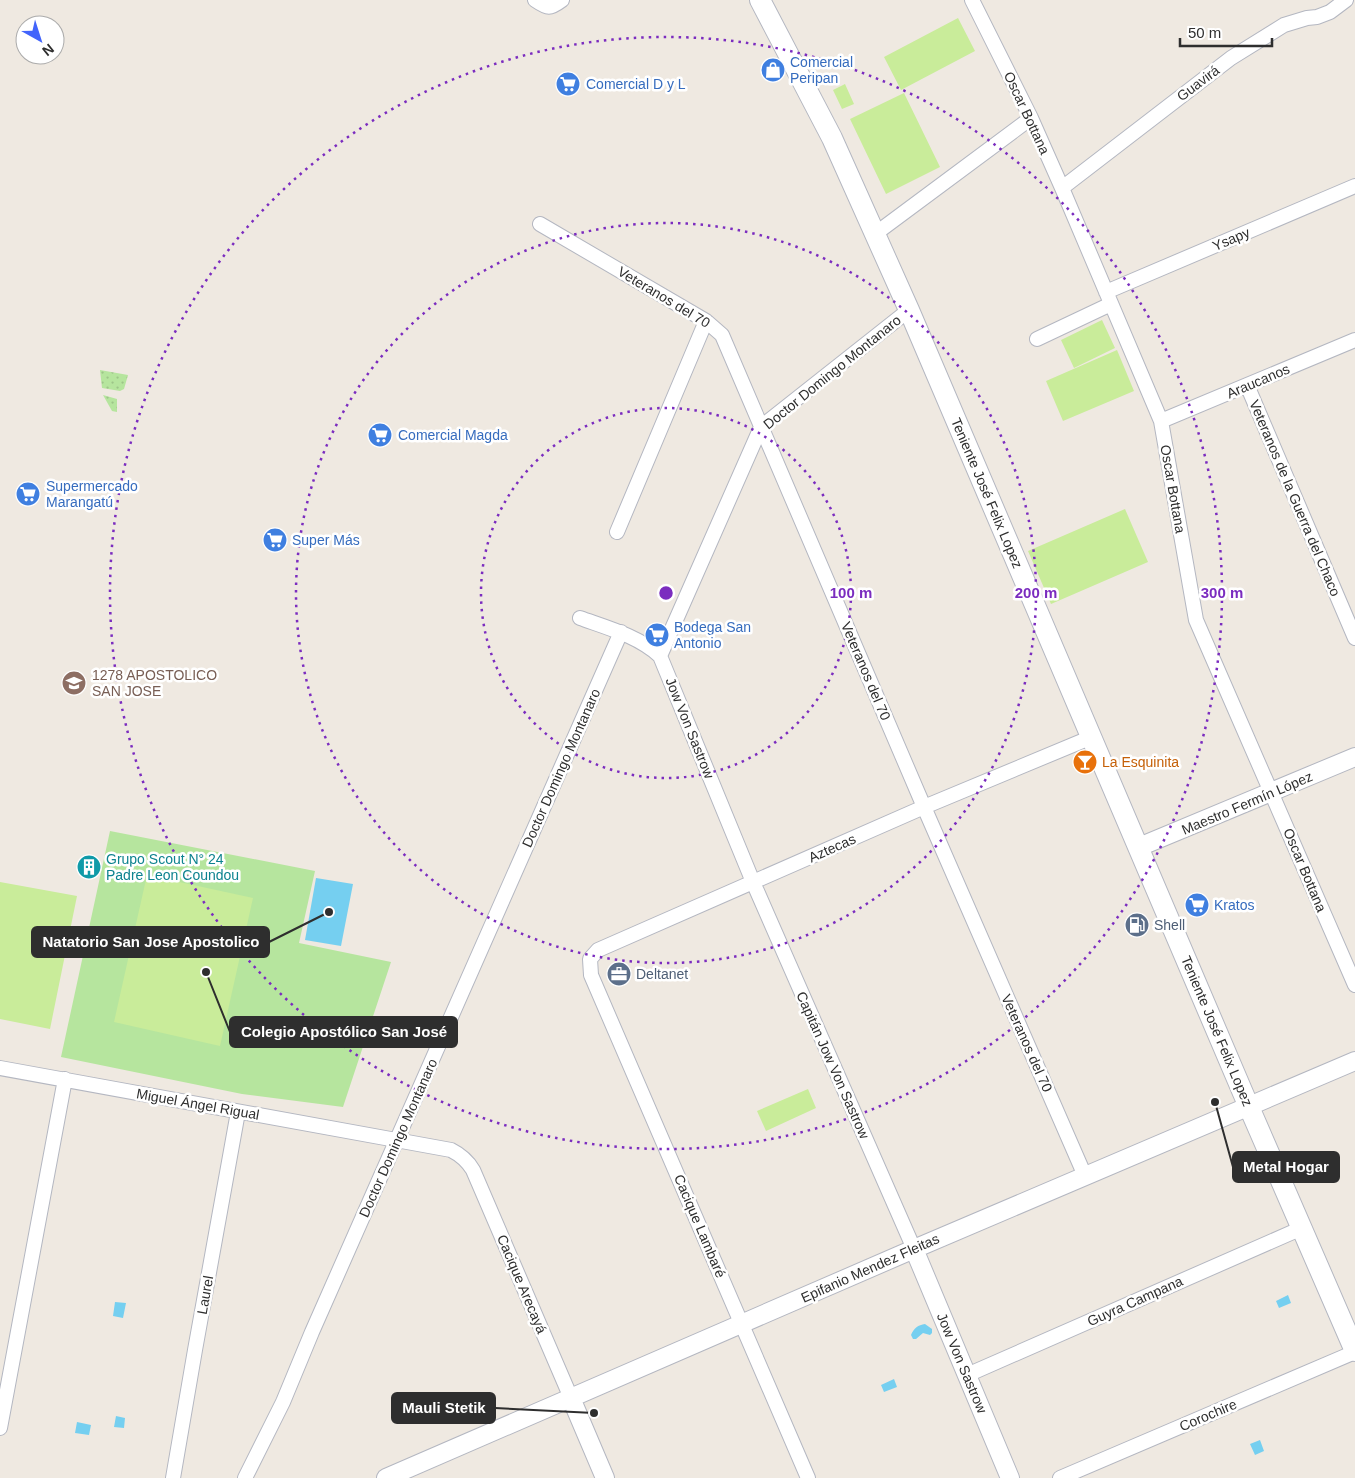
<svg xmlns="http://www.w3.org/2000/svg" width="1355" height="1478" font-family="Helvetica,sans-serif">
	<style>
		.grass { fill: url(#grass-dots) }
		.park { fill: #b6e59e }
		.pitch { fill: #c9ec9a }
		.water { fill: #75cff0 }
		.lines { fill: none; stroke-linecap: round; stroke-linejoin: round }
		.minor-casing { stroke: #b4b7c1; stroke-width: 16 }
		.tertiary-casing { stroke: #b4b7c1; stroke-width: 20 }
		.secondary-casing { stroke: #b4b7c1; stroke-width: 22 }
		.minor { stroke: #fff; stroke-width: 14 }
		.tertiary { stroke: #fff; stroke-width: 18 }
		.secondary { stroke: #fff; stroke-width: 20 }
		.ring { fill: none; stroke: #7b2cbf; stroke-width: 2.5; stroke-dasharray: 2.5 5 }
		.labels { text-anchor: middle; stroke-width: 5; stroke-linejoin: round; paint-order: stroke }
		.shop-label { font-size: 14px; fill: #366cbe; stroke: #fff; text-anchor: start }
		.street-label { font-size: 14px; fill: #2e2e2e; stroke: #fff }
		.education-label { font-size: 14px; fill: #785e54; stroke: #fff; text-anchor: start }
		.food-label { font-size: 14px; fill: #c56008; stroke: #fff; text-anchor: start }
		.culture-label { font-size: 14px; fill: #0d838f; stroke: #fff; text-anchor: start }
		.service-label { font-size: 14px; fill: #4e5e75; stroke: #fff; text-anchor: start }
		.centre { fill: #7b2cbf; stroke: #fff; stroke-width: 2.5 }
		.ring-label { font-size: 15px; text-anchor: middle; font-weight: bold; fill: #7b2cbf; stroke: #fff; stroke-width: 5; stroke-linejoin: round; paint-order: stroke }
		.leader { fill: none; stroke: #2e2e2e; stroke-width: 2 }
		.callout-dot { fill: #2e2e2e; stroke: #fff; stroke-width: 2 }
		.callout { fill: #2e2e2e; stroke: #2e2e2e; stroke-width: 2 }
		.callout-label { font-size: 15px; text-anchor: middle; font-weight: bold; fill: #fff }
	</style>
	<defs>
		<pattern id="grass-dots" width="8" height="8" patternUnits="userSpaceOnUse" patternTransform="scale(1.25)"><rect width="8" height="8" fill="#b6e59e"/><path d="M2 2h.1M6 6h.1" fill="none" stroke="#9dc588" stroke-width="1.8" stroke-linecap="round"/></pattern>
	</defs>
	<rect width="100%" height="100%" fill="#efe9e1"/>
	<!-- grass -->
	<path class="grass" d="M100 370 128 375 124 389 120 391 102 388Z
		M103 395 117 399V412L112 411Z"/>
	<!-- park -->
	<path class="park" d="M110 831 315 871 299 943 391 962 343 1107 242 1094 61 1057Z"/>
	<!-- pitch -->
	<path class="pitch" d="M958 18 975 51 901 90 884 57Z
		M845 84 854 104 842 109 833 90Z
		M904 93 940 167 886 194 850 119Z
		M1102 320 1115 348 1074 368 1061 340Z
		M1117 350 1134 391 1063 421 1046 381Z
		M1125 509 1148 562 1051 604 1028 551Z
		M147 875 253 898 220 1046 114 1022Z
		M0 882 77 896 50 1029 0 1019Z
		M808 1089 816 1108 766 1131 757 1111Z"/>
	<!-- water -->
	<path class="water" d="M316 878 353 884 341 946 305 940Z
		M1288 1295 1291 1303 1279 1308 1276 1301Z
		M115 1302 126 1303 123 1318 113 1316Z
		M925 1324 932 1329V1333L930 1335 923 1333 916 1339H913L911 1335C914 1328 918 1325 925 1324Z
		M894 1379 897 1387 884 1392 881 1385Z
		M116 1416 125 1418 124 1428 114 1427Z
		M77 1422 91 1425 89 1435 75 1433Z
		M1260 1440 1264 1451 1255 1455 1250 1444Z"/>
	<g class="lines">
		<defs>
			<path id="minor" d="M535 0C548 9 550 9 562 0
				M972 0 1031 118 1062 188 1161 421 1196 620 1355 985
				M1062 188 1231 58 1284 25 1307 18 1317 17 1330 12 1346 0
				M540 224 706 321 722 335 924 807 1085 1176
				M875 234 1031 118
				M1106 292 1355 186
				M1037 339 1111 304
				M1247 385 1355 638
				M1161 421 1355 340
				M617 532 706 321
				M580 618C608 628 638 636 660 656L753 882 914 1249
				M660 656 761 427 909 310
				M0 1068 451 1150C461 1155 467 1160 473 1170L571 1398
				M967 1375 1302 1228
				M0 1428 65 1079
				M173 1478 195 1350 238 1112
				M245 1478 283 1402 312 1332 621 632
				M808 1478 591 975 590 959 598 950 924 807 1092 737
				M1060 1478 1355 1352"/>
			<path id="tertiary" d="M1139 847 1355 757
				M914 1249 1010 1478
				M571 1398 605 1478
				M386 1478 914 1249 1355 1061"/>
			<path id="secondary" d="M760 0 832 138 909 310 1249 1107 1355 1351"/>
		</defs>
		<!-- minor casing -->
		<use href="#minor" class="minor-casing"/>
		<!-- tertiary casing -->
		<use href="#tertiary" class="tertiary-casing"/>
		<!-- secondary casing -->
		<use href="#secondary" class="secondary-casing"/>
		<!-- minor -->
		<use href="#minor" class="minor"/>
		<!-- tertiary -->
		<use href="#tertiary" class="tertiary"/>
		<!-- secondary -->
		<use href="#secondary" class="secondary"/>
	</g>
	<!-- distance rings -->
	<g class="ring">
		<circle cx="666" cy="593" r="185"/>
		<circle cx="666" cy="593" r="370"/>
		<circle cx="666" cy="593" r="556"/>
	</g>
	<!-- icons -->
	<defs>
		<symbol id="shop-disc" viewBox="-11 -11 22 22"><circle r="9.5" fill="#3f7fe0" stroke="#fff"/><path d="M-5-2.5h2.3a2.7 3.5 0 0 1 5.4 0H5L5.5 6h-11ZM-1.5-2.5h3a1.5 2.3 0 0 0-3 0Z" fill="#fff"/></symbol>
		<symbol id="supermarket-disc" viewBox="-11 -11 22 22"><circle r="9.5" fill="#3f7fe0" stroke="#fff"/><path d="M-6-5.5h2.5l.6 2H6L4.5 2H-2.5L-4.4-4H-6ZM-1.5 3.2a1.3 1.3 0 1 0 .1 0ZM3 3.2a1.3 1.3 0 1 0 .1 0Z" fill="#fff"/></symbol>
		<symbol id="school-disc" viewBox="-11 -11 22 22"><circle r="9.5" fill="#8d6e63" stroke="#fff"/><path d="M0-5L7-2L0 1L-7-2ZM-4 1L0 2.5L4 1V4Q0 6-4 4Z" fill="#fff"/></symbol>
		<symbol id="bar-disc" viewBox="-11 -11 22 22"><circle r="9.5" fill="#e8710a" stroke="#fff"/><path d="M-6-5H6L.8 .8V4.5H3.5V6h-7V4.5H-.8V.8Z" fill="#fff"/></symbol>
		<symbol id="building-disc" viewBox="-11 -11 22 22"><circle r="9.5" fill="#0f9aa8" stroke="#fff"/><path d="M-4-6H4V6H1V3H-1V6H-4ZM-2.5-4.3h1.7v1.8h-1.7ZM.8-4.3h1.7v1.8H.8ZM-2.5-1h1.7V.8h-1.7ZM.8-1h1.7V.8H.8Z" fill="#fff"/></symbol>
		<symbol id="fuel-disc" viewBox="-11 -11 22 22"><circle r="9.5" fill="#5c6f8a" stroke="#fff"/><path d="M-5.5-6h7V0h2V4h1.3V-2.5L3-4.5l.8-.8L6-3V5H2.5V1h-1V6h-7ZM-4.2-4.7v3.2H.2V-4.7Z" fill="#fff"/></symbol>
		<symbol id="office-disc" viewBox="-11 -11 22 22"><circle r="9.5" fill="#5c6f8a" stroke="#fff"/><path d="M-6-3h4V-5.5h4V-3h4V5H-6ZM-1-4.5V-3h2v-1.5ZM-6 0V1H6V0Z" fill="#fff"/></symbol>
	</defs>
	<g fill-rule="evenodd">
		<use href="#shop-disc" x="759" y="56" width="28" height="28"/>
		<use href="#supermarket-disc" x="554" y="70" width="28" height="28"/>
		<use href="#supermarket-disc" x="366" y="421" width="28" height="28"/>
		<use href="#supermarket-disc" x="14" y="480" width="28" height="28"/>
		<use href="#supermarket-disc" x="261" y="526" width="28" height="28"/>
		<use href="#supermarket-disc" x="643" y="621" width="28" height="28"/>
		<use href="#school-disc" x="60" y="669" width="28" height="28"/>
		<use href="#bar-disc" x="1071" y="748" width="28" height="28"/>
		<use href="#building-disc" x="75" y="853" width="28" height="28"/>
		<use href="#supermarket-disc" x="1183" y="891" width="28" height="28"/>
		<use href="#fuel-disc" x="1123" y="911" width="28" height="28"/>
		<use href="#office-disc" x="605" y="960" width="28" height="28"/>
	</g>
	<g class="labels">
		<!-- shop labels -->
		<g class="shop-label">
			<text x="790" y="67">Comercial<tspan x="790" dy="16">Peripan</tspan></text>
			<text x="586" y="89">Comercial D y L</text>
			<text x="398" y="440">Comercial Magda</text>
			<text x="46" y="491">Supermercado<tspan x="46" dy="16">Marangatú</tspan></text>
			<text x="292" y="545">Super Más</text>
			<text x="674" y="632">Bodega San<tspan x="674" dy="16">Antonio</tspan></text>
			<text x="1214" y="910">Kratos</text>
		</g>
		<!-- street labels -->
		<g class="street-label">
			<text transform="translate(1198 83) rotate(-37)" y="5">Guavirá</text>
			<text transform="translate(1027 113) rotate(65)" y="5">Oscar Bottana</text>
			<text transform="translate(1231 239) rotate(-23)" y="5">Ysapy</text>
			<text transform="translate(664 297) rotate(31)" y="5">Veteranos del 70</text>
			<text transform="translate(832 372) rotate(-39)" y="5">Doctor Domingo Montanaro</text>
			<text transform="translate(1258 381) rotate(-23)" y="5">Araucanos</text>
			<text transform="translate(1173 489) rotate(80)" y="5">Oscar Bottana</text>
			<text transform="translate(987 493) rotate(67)" y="5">Teniente José Felix Lopez</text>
			<text transform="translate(1295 498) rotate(67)" y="5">Veteranos de la Guerra del Chaco</text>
			<text transform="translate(866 671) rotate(67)" y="5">Veteranos del 70</text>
			<text transform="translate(690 728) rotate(68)" y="5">Jow Von Sastrow</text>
			<text transform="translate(561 768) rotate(-66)" y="5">Doctor Domingo Montanaro</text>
			<text transform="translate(1247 803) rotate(-23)" y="5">Maestro Fermín López</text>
			<text transform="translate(832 848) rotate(-24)" y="5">Aztecas</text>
			<text transform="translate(1305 870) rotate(67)" y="5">Oscar Bottana</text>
			<text transform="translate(1217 1031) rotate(67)" y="5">Teniente José Felix Lopez</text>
			<text transform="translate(1027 1043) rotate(66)" y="5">Veteranos del 70</text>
			<text transform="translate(833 1065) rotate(66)" y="5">Capitán Jow Von Sastrow</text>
			<text transform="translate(198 1104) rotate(10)" y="5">Miguel Ángel Rigual</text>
			<text transform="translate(398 1138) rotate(-66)" y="5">Doctor Domingo Montanaro</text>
			<text transform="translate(700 1226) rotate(67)" y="5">Cacique Lambaré</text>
			<text transform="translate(870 1268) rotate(-24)" y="5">Epifanio Mendez Fleitas</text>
			<text transform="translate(522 1284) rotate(67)" y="5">Cacique Arecayá</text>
			<text transform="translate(205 1295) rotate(-80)" y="5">Laurel</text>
			<text transform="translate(1135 1301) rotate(-24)" y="5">Guyra Campana</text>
			<text transform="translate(962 1363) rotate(67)" y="5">Jow Von Sastrow</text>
			<text transform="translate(1208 1415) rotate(-23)" y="5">Corochire</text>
		</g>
		<!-- education labels -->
		<g class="education-label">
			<text x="92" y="680">1278 APOSTOLICO<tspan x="92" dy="16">SAN JOSE</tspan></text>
		</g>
		<!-- food labels -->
		<g class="food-label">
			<text x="1102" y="767">La Esquinita</text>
		</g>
		<!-- culture labels -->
		<g class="culture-label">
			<text x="106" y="864">Grupo Scout N° 24<tspan x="106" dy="16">Padre Leon Coundou</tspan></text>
		</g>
		<!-- service labels -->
		<g class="service-label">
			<text x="1154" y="930">Shell</text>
			<text x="636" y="979">Deltanet</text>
		</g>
	</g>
	<circle cx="666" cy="593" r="8" class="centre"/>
	<g class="ring-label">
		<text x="851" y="598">100 m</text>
		<text x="1036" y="598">200 m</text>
		<text x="1222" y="598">300 m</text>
	</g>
	<!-- callouts -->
	<path class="leader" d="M329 912L269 942M206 972L230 1032M1215 1102L1233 1167M594 1413L495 1408"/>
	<g class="callout-dot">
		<circle cx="329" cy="912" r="5"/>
		<circle cx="206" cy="972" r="5"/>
		<circle cx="1215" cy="1102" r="5"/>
		<circle cx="594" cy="1413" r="5"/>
	</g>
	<g class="callout">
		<rect x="32" y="927" width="237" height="30" rx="5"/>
		<rect x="230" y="1017" width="227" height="30" rx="5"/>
		<rect x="1233" y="1152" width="106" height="30" rx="5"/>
		<rect x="392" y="1393" width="103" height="30" rx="5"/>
	</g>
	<g class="callout-label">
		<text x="151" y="947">Natatorio San Jose Apostolico</text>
		<text x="344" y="1037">Colegio Apostólico San José</text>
		<text x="1286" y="1172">Metal Hogar</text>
		<text x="444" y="1413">Mauli Stetik</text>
	</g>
	<!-- north arrow -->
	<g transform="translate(40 40) rotate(141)"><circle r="24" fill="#ffffff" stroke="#ababab"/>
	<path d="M0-4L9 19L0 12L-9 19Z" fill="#4264fb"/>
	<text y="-8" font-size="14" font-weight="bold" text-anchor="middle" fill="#2e2e2e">N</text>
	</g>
	<!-- scale -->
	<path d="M1180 38v8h92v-8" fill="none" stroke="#2e2e2e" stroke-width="2.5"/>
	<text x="1188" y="38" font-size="15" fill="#2e2e2e" stroke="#ffffff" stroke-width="4" paint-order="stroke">50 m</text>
</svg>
